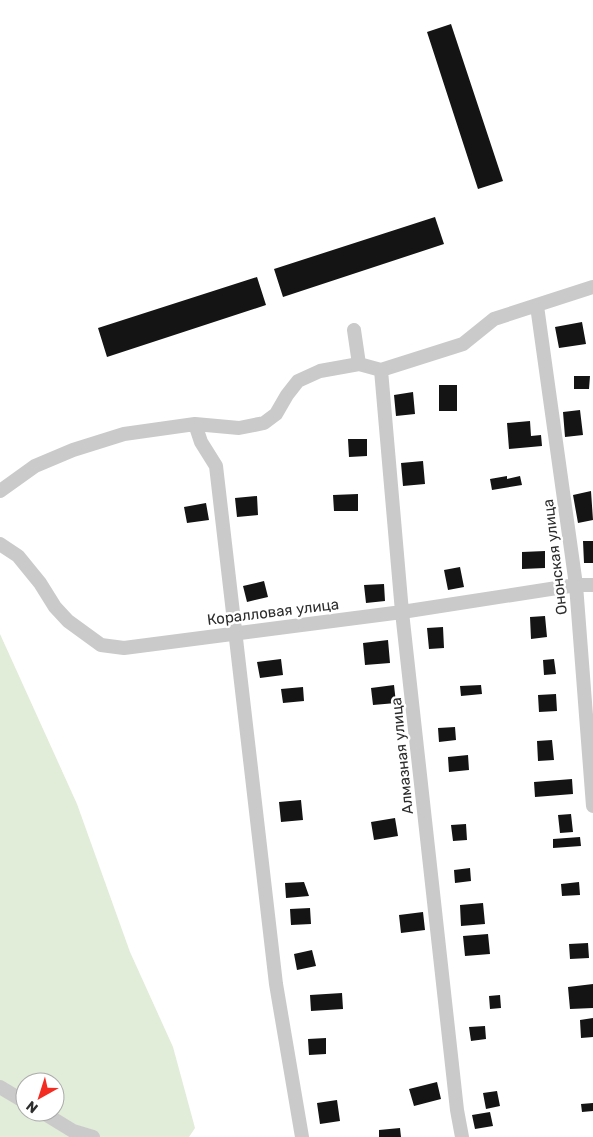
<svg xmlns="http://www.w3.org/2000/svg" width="593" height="1137" font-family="Rubik,sans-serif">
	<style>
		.green { fill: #e1ecd9; fill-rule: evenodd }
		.building { fill: #141414 }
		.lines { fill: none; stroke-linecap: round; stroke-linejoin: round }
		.street { stroke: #cacaca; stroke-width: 14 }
		.labels { text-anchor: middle; stroke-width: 5; stroke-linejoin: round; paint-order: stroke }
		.street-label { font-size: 15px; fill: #2d2d2d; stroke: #fff }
	</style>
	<rect width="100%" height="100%" fill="#fff"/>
	<!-- green -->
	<path class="green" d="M0 634 77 804 130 952 173 1047 195 1128 189 1137H0ZM25 1082H55V1112H25Z"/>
	<!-- building -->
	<path class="building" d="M451 24 503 181 478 189 427 32Z
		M435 217 444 244 283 297 274 269Z
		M257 277 266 305 107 357 98 328Z
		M582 322 586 344 559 348 555 327Z
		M574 376H590L589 389H574Z
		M439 385H457V411H439Z
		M413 392 415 414 396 416 394 395Z
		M580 410 583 435 565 437 563 412Z
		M530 421 531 436 541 435 542 446 509 449 507 423Z
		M348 439H367V456L349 457Z
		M423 461 425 484 403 486 401 463Z
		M507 476V479L520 476 522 485 492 490 490 479Z
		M591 491 593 520 578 523 573 495Z
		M358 494V511H334L333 495Z
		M257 496 258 515 237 517 235 498Z
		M206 503 209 520 187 523 184 507Z
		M583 541H593V563H584Z
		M545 551V568L522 569V552Z
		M460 567 464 587 448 590 444 570Z
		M264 581 268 597 247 602 243 586Z
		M384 584 385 601 366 603 364 585Z
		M545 616 547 637 531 639 530 617Z
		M443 627 444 648 429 649 427 628Z
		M388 640 390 663 365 665 363 643Z
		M281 659 283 675 260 678 257 662Z
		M554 659 556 674 544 675 543 660Z
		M394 685 396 703 373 705 371 688Z
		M481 685 482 694 461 696 460 686Z
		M303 687 304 701 283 703 281 689Z
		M556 694 557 711 539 712 538 695Z
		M455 727 456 740 439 742 438 728Z
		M552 740 554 760 538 761 537 741Z
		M468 755 469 770 449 772 448 757Z
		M572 779 573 794 535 797 534 782Z
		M301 800 303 820 281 822 279 802Z
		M571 814 573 832 560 833 558 815Z
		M395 818 398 836 374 840 371 822Z
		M466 824 467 840 453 841 451 825Z
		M580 837 581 846 553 848V839Z
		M470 868 471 881 455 883 454 870Z
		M304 882 309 896 286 898 285 883Z
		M579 882 580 895 562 896 561 884Z
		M483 903 485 924 461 926 460 905Z
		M310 908 311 924 291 925 290 909Z
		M423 912 425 930 401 933 399 915Z
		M488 934 490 954 465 956 463 936Z
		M588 943 589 958 570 959 569 944Z
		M312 950 316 966 297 970 294 954Z
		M593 984V1008L570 1009 568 987Z
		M342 993 343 1009 311 1011 310 995Z
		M500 995 501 1008 490 1009 489 996Z
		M593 1018V1037L581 1038 580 1020Z
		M485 1026 486 1039 471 1041 469 1027Z
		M326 1038V1054L309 1055 308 1039Z
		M437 1082 441 1099 414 1106 409 1089Z
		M497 1091 500 1106 486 1109 483 1093Z
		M337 1100 340 1121 320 1124 317 1103Z
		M593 1103V1111L582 1112 581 1104Z
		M490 1112 493 1126 475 1129 472 1115Z
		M400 1128 401 1137H379V1130Z"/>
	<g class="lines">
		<!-- street -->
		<path class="street" d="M537 306 576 585 593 806
			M359 364 381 370 463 344 494 319 593 287
			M381 370 402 612 457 1110 462 1137
			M195 424 201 442 216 466 276 984 302 1137
			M0 491 35 466 73 450 124 434 195 424 239 428 264 423 276 414 287 395 298 381 320 371 359 364 354 330
			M0 544 18 556 40 583 55 607 68 621 101 645 124 648 402 612 576 585H593
			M0 1087 25 1102
			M42 1112 73 1131 93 1137"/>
	</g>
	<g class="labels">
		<!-- street labels -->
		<g class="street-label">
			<text transform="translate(555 557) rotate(-97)" y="5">Ононская улица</text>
			<text transform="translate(273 612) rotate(-7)" y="5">Коралловая улица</text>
			<text transform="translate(402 756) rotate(-96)" y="5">Алмазная улица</text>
		</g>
	</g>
	<!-- north arrow -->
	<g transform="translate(40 1097) rotate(219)"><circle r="24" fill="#ffffff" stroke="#ababab"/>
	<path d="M0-4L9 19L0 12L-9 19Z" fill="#f32b20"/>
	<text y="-8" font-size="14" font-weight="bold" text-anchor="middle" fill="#2d2d2d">N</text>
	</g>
</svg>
